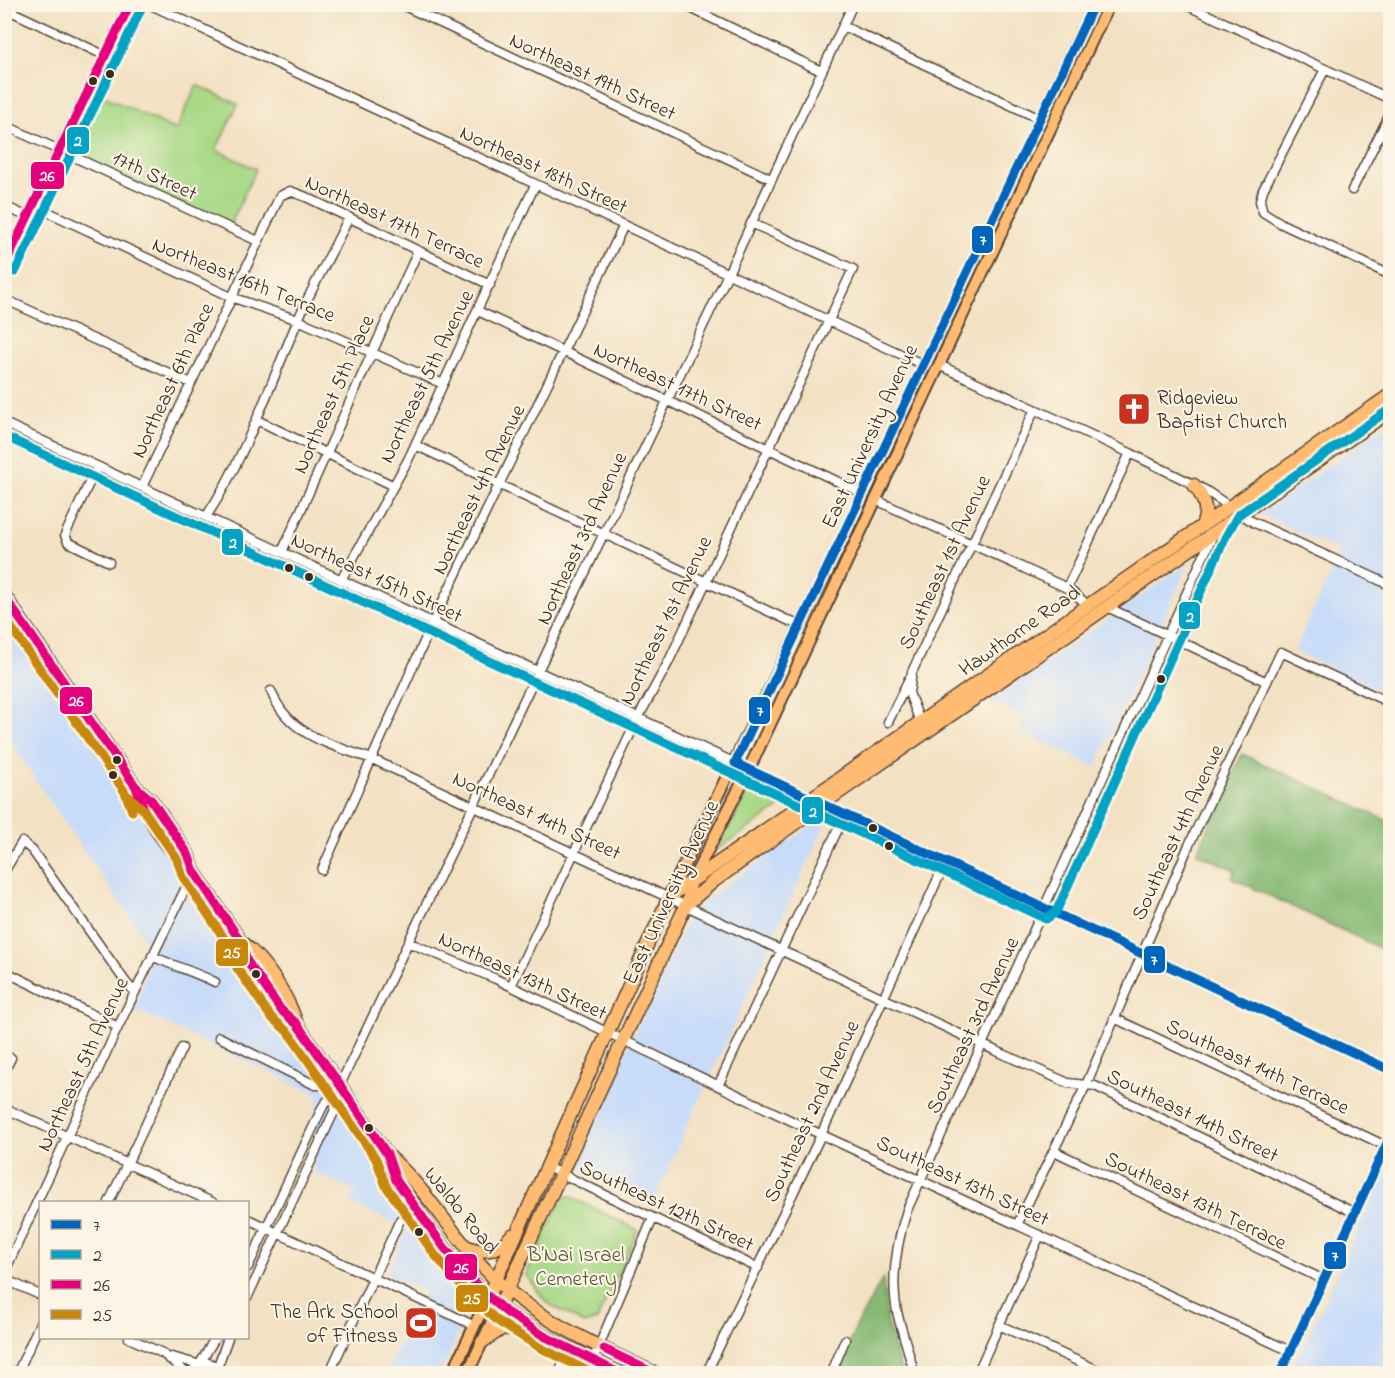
<svg xmlns="http://www.w3.org/2000/svg" width="1395" height="1378" font-family="'Indie Flower',sans-serif">
	<style>
		.built { fill: #c8dcf9 }
		.green { fill: #a9d987; stroke: #728252; stroke-width: 1.5 }
		.forest { fill: #86b974; stroke: #607249; stroke-width: 1.5 }
		.lines { fill: none; stroke-linecap: round; stroke-linejoin: round }
		.minor-casing { stroke: #574537; stroke-width: 11 }
		.major-casing { stroke: #574537; stroke-width: 14 }
		.highway-casing { stroke: #574537; stroke-width: 15 }
		.minor { stroke: #fff; stroke-width: 8 }
		.major { stroke: #ffbb71; stroke-width: 10 }
		.highway { stroke: #ffbb71; stroke-width: 12 }
		.bus-1-casing { stroke: #fcf5e5; stroke-width: 14 }
		.bus-2-casing { stroke: #fcf5e5; stroke-width: 14 }
		.bus-3-casing { stroke: #fcf5e5; stroke-width: 14 }
		.bus-4-casing { stroke: #fcf5e5; stroke-width: 14 }
		.bus-1 { stroke: #0065bd; stroke-width: 9 }
		.bus-2 { stroke: #03a3c5; stroke-width: 9 }
		.bus-3 { stroke: #e5007d; stroke-width: 9 }
		.bus-4 { stroke: #c88708; stroke-width: 9 }
		.bus-dot { fill: #3b2a1e; stroke: #fcf5e5; stroke-width: 2 }
		.labels { text-anchor: middle; stroke-width: 4.5; stroke-linejoin: round; paint-order: stroke }
		.street-label { font-size: 21px; fill: #3b2a1e; stroke: #fcf5e5 }
		.poi-label { font-size: 21px; fill: #3b2a1e; stroke: #fcf5e5; text-anchor: start }
		.park-label { font-size: 21px; fill: #565638; stroke: #fcf5e5 }
		.line-badge { stroke: #fcf5e5; stroke-width: 2 }
		.badge-label { font-size: 16px; text-anchor: middle; font-weight: bold; fill: #fff }
	</style>
	<rect width="100%" height="100%" fill="#fcf5e5"/>
	<filter id="ink" filterUnits="userSpaceOnUse"><feTurbulence type="fractalNoise" baseFrequency=".0167" numOctaves="2"/><feDisplacementMap in="SourceGraphic" scale="12" xChannelSelector="R" yChannelSelector="G"/><feConvolveMatrix kernelMatrix="1 2 1 2 8 2 1 2 1" color-interpolation-filters="sRGB"/></filter>
	<filter id="wash" filterUnits="userSpaceOnUse"><feTurbulence type="fractalNoise" baseFrequency=".008" numOctaves="4" result="noise"/><feDisplacementMap in="SourceGraphic" scale="24" xChannelSelector="R" yChannelSelector="G"/><feGaussianBlur stdDeviation="1.35" result="paint"/><feColorMatrix in="noise" values="0 0 0 0 0 0 0 0 0 0 0 0 0 0 0 0 0 1.4 0 .05"/><feComposite in="paint" operator="in"/></filter>
	<g filter="url(#wash)">
		<rect width="100%" height="100%" fill="#f3e1c3"/>
		<!-- built -->
		<path class="built" d="M1390 423V695L1294 651 1341 552 1260 514Z
			M1189 563 1096 767 1020 731 1025 718 989 701Z
			M4 616 403 1199 416 1226 470 1305 441 1373H386L424 1291 387 1274 407 1229 350 1203 355 1192 314 1172 317 1094 135 1010 152 950 18 754 15 743 5 738Z
			M822 818 827 820 652 1204 572 1166 687 921 708 898Z
			M1390 1161V1373H1291Z"/>
		<!-- green -->
		<path class="green" d="M197 85 238 104 216 150 256 169 229 227 70 151 97 93 176 130Z
			M756 788 778 799 780 807 717 850 748 791Z
			M569 1196 638 1230 597 1320 584 1324 546 1302 526 1275 562 1198Z"/>
		<!-- forest -->
		<path class="forest" d="M1242 754 1390 822V943L1386 951 1232 878 1235 870 1197 853Z
			M883 1278 887 1323 902 1373 835 1374 858 1323Z"/>
	</g>
	<g filter="url(#ink)">
		<g class="lines">
			<defs>
				<path id="minor" d="M149 4 924 365
					M400 4 771 179
					M682 4 821 71
					M1184 4 1390 99
					M4 8 106 56
					M843 26 1040 119
					M1325 69 1263 190 1260 201 1263 212 1282 224 1390 275
					M4 125 258 241
					M1352 190 1390 114
					M33 205 231 297 298 320 443 384
					M4 206 28 217
					M4 267 58 150 130 4
					M4 299 191 383
					M478 311 864 494
					M939 365 1130 453 1205 490 1253 522 1390 585
					M257 420 392 485
					M4 423 735 763
					M415 445 800 626
					M97 466 65 535 68 542 109 562
					M142 487 280 196 290 191 306 197 490 285
					M876 500 1067 588 1088 605
					M206 517C246 456 269 387 298 320 313 285 333 251 349 217
					M282 552 418 251
					M341 580 408 460 535 185
					M1067 588 1130 453
					M1107 607 1267 682
					M271 691C288 735 331 745 372 759L994 1050 1068 1083 1095 1086 1355 1213
					M888 722 909 679
					M922 727 909 693 912 672 1035 409
					M749 769 1390 1070
					M322 870 433 622 624 225
					M4 872 22 842 32 850 127 984 135 992
					M410 943 496 979 794 1122 1290 1351
					M152 956C174 966 194 972 215 982
					M4 971 118 1027
					M511 986 638 718 668 663 853 269 751 223
					M1114 1018 1386 1146
					M219 1037 315 1085H340
					M4 1072 11 1058
					M718 1086 845 814
					M4 1108 212 1202
					M1054 1151 1324 1280
					M547 1167 758 1268
					M109 1202 182 1048
					M248 1219 475 1326
					M1017 1225 1086 1085 1189 845 1281 652 1390 703
					M248 1267 323 1106 338 1088
					M4 1273 118 1027 194 871
					M4 1279 40 1295
					M248 1296 334 1112 340 1085 349 1066 726 278 853 4
					M999 1325 1106 1374
					M129 1338 162 1353 188 1374
					M172 1357 197 1364
					M593 1360 653 1218
					M201 1362 215 1338
					M216 1371 228 1338
					M17 1374 40 1323
					M192 1374 197 1364 205 1362 212 1364 217 1374
					M329 1374 400 1220 413 1206
					M559 1374 568 1349
					M706 1374 821 1135 946 861
					M831 1374 845 1340
					M914 1374C910 1355 904 1338 899 1320 889 1283 896 1245 907 1210L1213 535
					M977 1374 1040 1235
					M1280 1374 1390 1137"/>
				<path id="major" d="M669 896 864 494 1094 4
					M686 905 692 881 749 769 1109 4
					M452 1374 488 1297
					M467 1374 499 1307"/>
				<path id="highway" d="M1194 485C1204 498 1209 510 1202 526
					M4 595 136 787C147 818 167 852 194 871
					M136 787 152 801 188 854 194 871 241 942 247 961 281 1010 297 1024 340 1085 387 1154 396 1180 444 1247 480 1289 506 1312 544 1336 622 1374
					M241 942C266 961 287 994 297 1024
					M390 1157C427 1190 453 1236 488 1272 534 1319 598 1346 657 1374
					M468 1247C487 1255 499 1250 512 1235
					M488 1297 669 897 1390 395
					M499 1307 686 905 714 881 811 812 1390 411
					M482 1342 503 1328 530 1332"/>
			</defs>
			<!-- minor casing -->
			<use href="#minor" class="minor-casing"/>
			<!-- major casing -->
			<use href="#major" class="major-casing"/>
			<!-- highway casing -->
			<use href="#highway" class="highway-casing"/>
			<!-- minor -->
			<use href="#minor" class="minor"/>
			<!-- major -->
			<use href="#major" class="major"/>
			<!-- highway -->
			<use href="#highway" class="highway"/>
			<defs>
				<path id="bus-1" d="M1094 4 735 763 1390 1070
					M1280 1374 1390 1137"/>
				<path id="bus-2" d="M15 272 141 9
					M4 436 1046 919 1056 912 1225 538 1238 515 1390 409"/>
				<path id="bus-3" d="M4 266 130 4
					M4 596 136 787 143 807
					M136 787 152 801 188 854 194 871 241 942 247 961 281 1010 297 1024 340 1085 387 1154 396 1180 444 1247 480 1289 506 1312 544 1336 621 1374
					M604 1349 656 1374"/>
				<path id="bus-4" d="M4 617 125 792 132 811
					M128 796 143 809 177 859 183 877 230 947 237 968 271 1017 288 1032 330 1092 376 1159 386 1186 435 1255 471 1297 499 1322 539 1347 594 1374"/>
			</defs>
			<!-- bus-1 casing -->
			<use href="#bus-1" class="bus-1-casing"/>
			<!-- bus-2 casing -->
			<use href="#bus-2" class="bus-2-casing"/>
			<!-- bus-3 casing -->
			<use href="#bus-3" class="bus-3-casing"/>
			<!-- bus-4 casing -->
			<use href="#bus-4" class="bus-4-casing"/>
			<!-- bus-1 -->
			<use href="#bus-1" class="bus-1"/>
			<!-- bus-2 -->
			<use href="#bus-2" class="bus-2"/>
			<!-- bus-3 -->
			<use href="#bus-3" class="bus-3"/>
			<!-- bus-4 -->
			<use href="#bus-4" class="bus-4"/>
		</g>
	</g>
	<!-- icons -->
	<defs>
		<symbol id="church-square" viewBox="-11 -11 22 22"><rect x="-9" y="-9" width="18" height="18" rx="4" fill="#c8321e" stroke="#fcf5e5"/><path d="M-1.2-6h2.4v3.5h3.3v2.4h-3.3V6h-2.4V-.1h-3.3v-2.4h3.3Z" fill="#fff"/></symbol>
		<symbol id="stadium-square" viewBox="-11 -11 22 22"><rect x="-9" y="-9" width="18" height="18" rx="4" fill="#c8321e" stroke="#fcf5e5"/><path d="M0-5a6.5 5 0 1 0 0 10a6.5 5 0 1 0 0-10ZM-3.5-1.8h7v3.6h-7Z" fill="#fff"/></symbol>
	</defs>
	<g fill-rule="evenodd">
		<use href="#church-square" x="1115" y="390" width="38" height="38"/>
		<use href="#stadium-square" x="402" y="1304" width="38" height="38"/>
	</g>
	<!-- markers -->
	<g class="bus-dot">
		<circle cx="110" cy="74" r="5"/>
		<circle cx="93" cy="81" r="5"/>
		<circle cx="289" cy="568" r="5"/>
		<circle cx="309" cy="577" r="5"/>
		<circle cx="1161" cy="679" r="5"/>
		<circle cx="117" cy="760" r="5"/>
		<circle cx="113" cy="775" r="5"/>
		<circle cx="873" cy="828" r="5"/>
		<circle cx="889" cy="846" r="5"/>
		<circle cx="256" cy="974" r="5"/>
		<circle cx="369" cy="1128" r="5"/>
		<circle cx="419" cy="1232" r="5"/>
	</g>
	<g class="labels">
		<!-- street labels -->
		<g class="street-label">
			<text transform="translate(593 76) rotate(25)" y="7">Northeast 19th Street</text>
			<text transform="translate(544 169) rotate(25)" y="7">Northeast 18th Street</text>
			<text transform="translate(155 175) rotate(25)" y="7">17th Street</text>
			<text transform="translate(395 221) rotate(25)" y="7">Northeast 17th Terrace</text>
			<text transform="translate(244 279) rotate(22)" y="7">Northeast 16th Terrace</text>
			<text transform="translate(426 376) rotate(-64)" y="7">Northeast 5th Avenue</text>
			<text transform="translate(172 380) rotate(-65)" y="7">Northeast 6th Place</text>
			<text transform="translate(678 386) rotate(25)" y="7">Northeast 17th Street</text>
			<text transform="translate(333 394) rotate(-66)" y="7">Northeast 5th Place</text>
			<text transform="translate(869 436) rotate(-65)" y="7">East University Avenue</text>
			<text transform="translate(478 489) rotate(-64)" y="7">Northeast 4th Avenue</text>
			<text transform="translate(581 538) rotate(-65)" y="7">Northeast 3rd Avenue</text>
			<text transform="translate(944 562) rotate(-65)" y="7">Southeast 1st Avenue</text>
			<text transform="translate(377 577) rotate(25)" y="7">Northeast 15th Street</text>
			<text transform="translate(665 620) rotate(-64)" y="7">Northeast 1st Avenue</text>
			<text transform="translate(1019 630) rotate(-35)" y="7">Hawthorne Road</text>
			<text transform="translate(537 815) rotate(25)" y="7">Northeast 14th Street</text>
			<text transform="translate(1177 832) rotate(-65)" y="7">Southeast 4th Avenue</text>
			<text transform="translate(670 892) rotate(-65)" y="7">East University Avenue</text>
			<text transform="translate(523 975) rotate(25)" y="7">Northeast 13th Street</text>
			<text transform="translate(972 1025) rotate(-65)" y="7">Southeast 3rd Avenue</text>
			<text transform="translate(82 1064) rotate(-65)" y="7">Northeast 5th Avenue</text>
			<text transform="translate(1258 1066) rotate(25)" y="7">Southeast 14th Terrace</text>
			<text transform="translate(811 1111) rotate(-65)" y="7">Southeast 2nd Avenue</text>
			<text transform="translate(1193 1115) rotate(26)" y="7">Southeast 14th Street</text>
			<text transform="translate(963 1180) rotate(25)" y="7">Southeast 13th Street</text>
			<text transform="translate(1196 1200) rotate(26)" y="7">Southeast 13th Terrace</text>
			<text transform="translate(667 1205) rotate(25)" y="7">Southeast 12th Street</text>
			<text transform="translate(462 1210) rotate(51)" y="7">Waldo Road</text>
		</g>
		<!-- poi labels -->
		<g class="poi-label">
			<text x="1157" y="404">Ridgeview<tspan x="1157" dy="24">Baptist Church</tspan></text>
			<text x="398" y="1318" text-anchor="end">The Ark School<tspan x="398" dy="24">of Fitness</tspan></text>
		</g>
		<!-- park labels -->
		<g class="park-label">
			<text x="576" y="1261">B’Nai Israel<tspan x="576" dy="24">Cemetery</tspan></text>
		</g>
	</g>
	<g class="line-badge">
		<rect x="66" y="126" width="24" height="29" rx="6" fill="#03a3c5"/>
		<rect x="30" y="161" width="35" height="29" rx="6" fill="#e5007d"/>
		<rect x="971" y="225" width="23" height="29" rx="6" fill="#0065bd"/>
		<rect x="221" y="528" width="23" height="28" rx="6" fill="#03a3c5"/>
		<rect x="1178" y="601" width="23" height="29" rx="6" fill="#03a3c5"/>
		<rect x="59" y="686" width="34" height="29" rx="6" fill="#e5007d"/>
		<rect x="748" y="696" width="23" height="29" rx="6" fill="#0065bd"/>
		<rect x="801" y="796" width="23" height="29" rx="6" fill="#03a3c5"/>
		<rect x="215" y="938" width="34" height="29" rx="6" fill="#c88708"/>
		<rect x="1143" y="945" width="23" height="29" rx="6" fill="#0065bd"/>
		<rect x="1323" y="1241" width="24" height="29" rx="6" fill="#0065bd"/>
		<rect x="444" y="1253" width="34" height="28" rx="6" fill="#e5007d"/>
		<rect x="455" y="1284" width="34" height="29" rx="6" fill="#c88708"/>
	</g>
	<g class="badge-label">
		<text x="78" y="146">2</text>
		<text x="47" y="181">26</text>
		<text x="983" y="245">7</text>
		<text x="233" y="548">2</text>
		<text x="1190" y="622">2</text>
		<text x="76" y="706">26</text>
		<text x="760" y="716">7</text>
		<text x="813" y="817">2</text>
		<text x="232" y="958">25</text>
		<text x="1154" y="965">7</text>
		<text x="1335" y="1261">7</text>
		<text x="461" y="1273">26</text>
		<text x="472" y="1304">25</text>
	</g>
	<!-- margin -->
	<rect width="1395" height="1378" fill="none" stroke="#fcf5e5" stroke-width="24"/>
	<!-- legend -->
	<rect x="39" y="1201" width="210" height="138" fill="#fcf5e5" stroke="#afa495" stroke-width="1.5"/>
	<rect x="51" y="1220" width="30" height="9" fill="#0065bd" stroke="#afa495" stroke-width="1.5"/>
	<text x="93" y="1231" font-size="18" fill="#3b2a1e">7</text>
	<rect x="51" y="1250" width="30" height="9" fill="#03a3c5" stroke="#afa495" stroke-width="1.5"/>
	<text x="93" y="1261" font-size="18" fill="#3b2a1e">2</text>
	<rect x="51" y="1280" width="30" height="9" fill="#e5007d" stroke="#afa495" stroke-width="1.5"/>
	<text x="93" y="1291" font-size="18" fill="#3b2a1e">26</text>
	<rect x="51" y="1310" width="30" height="9" fill="#c88708" stroke="#afa495" stroke-width="1.5"/>
	<text x="93" y="1321" font-size="18" fill="#3b2a1e">25</text>
</svg>
